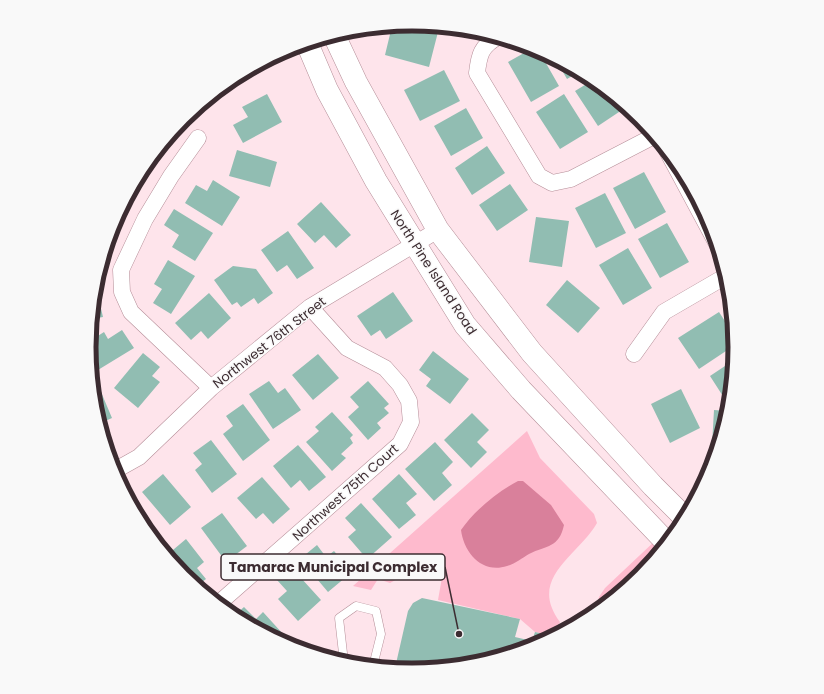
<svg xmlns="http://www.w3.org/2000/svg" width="824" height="694" font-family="Poppins,sans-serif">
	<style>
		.green { fill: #febacd }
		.water { fill: #d9809b }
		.building { fill: #91bdb2 }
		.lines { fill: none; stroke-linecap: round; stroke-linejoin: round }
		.lane-casing { stroke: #b58e98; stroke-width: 9 }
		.street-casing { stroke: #b58e98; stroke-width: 17 }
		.secondary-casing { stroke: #b58e98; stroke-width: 23 }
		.lane { stroke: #fff; stroke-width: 8 }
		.street { stroke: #fff; stroke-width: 16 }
		.secondary { stroke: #fff; stroke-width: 22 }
		.labels { text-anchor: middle; stroke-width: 3; stroke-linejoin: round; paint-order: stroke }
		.street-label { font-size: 13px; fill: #3c2c31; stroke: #f9f9f9 }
		.rim { fill: none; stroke: #3c2c31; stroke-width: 5 }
		.leader { fill: none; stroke: #3c2c31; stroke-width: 1.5 }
		.callout-dot { fill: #3c2c31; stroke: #f9f9f9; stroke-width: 1.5 }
		.callout { fill: #f9f9f9; stroke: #3c2c31; stroke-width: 1.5 }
		.callout-label { font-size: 14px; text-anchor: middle; font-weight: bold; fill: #3c2c31 }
	</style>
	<rect width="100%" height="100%" fill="#fee4eb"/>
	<!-- green -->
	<path class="green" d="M527 431 540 458 594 514 597 523C578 556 527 578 560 622L554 635 552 636 535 632 520 619 438 600 444 566C428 559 418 563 408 576L401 577 390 583 378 579 371 590 353 586Z
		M657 539 664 547 640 576 598 610 596 608 599 597 605 588Z"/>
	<!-- water -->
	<path class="water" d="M518 481H523L551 505 564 525C559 548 547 545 529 554 522 558 515 564 507 566 482 574 464 553 461 530 474 511 497 492 518 481Z"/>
	<!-- building -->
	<path class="building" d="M408 24 438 32 429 67 385 55 392 26Z
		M447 27 458 29 454 34Z
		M533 48 539 51 559 86 531 102 508 62Z
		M556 60 565 65 579 72 567 79Z
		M444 70 460 101 420 121 404 90Z
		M241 74 230 90 224 86 233 78Z
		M593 80 622 103 625 108 598 126 575 91Z
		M267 94 282 122 243 143 233 125 248 117 242 107Z
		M564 94 588 132 560 149 536 112Z
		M466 108 483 138 451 156 434 126Z
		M487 146 505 173 472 195 455 168Z
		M237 150 277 162 270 187 229 176Z
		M644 172 666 212 635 229 613 188Z
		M213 180 240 197 222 226 185 203 196 185 207 191Z
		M510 184 528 210 497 231 479 205Z
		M605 193 626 233 596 248 575 208Z
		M127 199 130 200 120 221 116 219Z
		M321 202 351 235 336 248 324 235 315 243 297 224Z
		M174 209 213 233 195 261 172 247 179 235 164 225Z
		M536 217 569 221 562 267 529 262Z
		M667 223 689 262 660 278 638 239Z
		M288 231 314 268 297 279 287 265 277 272 261 250Z
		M628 248 652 288 623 305 599 265Z
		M168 260 195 276 171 314 153 303 162 289 154 284Z
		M233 266 256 269 273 293 258 304 254 298 241 307 237 302 232 305 214 280Z
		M567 280 600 308 578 333 546 305Z
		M393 292 413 321 386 339 380 330 371 336 357 316Z
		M209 293 231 318 208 339 201 331 191 340 175 323Z
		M98 296 103 317 92 319 94 297Z
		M719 312 734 335 735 345 699 369 678 338Z
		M122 330 134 348 93 373 91 370 90 341 104 332 108 339Z
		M433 351 469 379 450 404 426 386 431 379 419 370Z
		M143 353 160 367 152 376 160 382 138 408 114 388Z
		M318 354 339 378 313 400 292 375Z
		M734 360 729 403 728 404 710 376Z
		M269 381 278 393 285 388 301 410 273 429 249 394Z
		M368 381 389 404 384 408 389 413 377 423 381 428 368 440 348 417 359 407 350 397Z
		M681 389 700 428 670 443 651 404Z
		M101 392 112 418 103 422 109 436 104 438 95 410 94 395Z
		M243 404 270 440 243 461 223 434 233 426 226 416Z
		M714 410 728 411 718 445H712Z
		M332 412 353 435 350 438 353 443 341 454 346 458 332 471 306 442 319 431 315 427Z
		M472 413 489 430 477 442 487 452 471 468 444 440Z
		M211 440 237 474 212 493 195 470 202 464 193 453Z
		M435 442 453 462 442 473 452 485 434 501 405 469Z
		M298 445 326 477 309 491 300 480 291 488 273 466Z
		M163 474 191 507 170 525 142 492Z
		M399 474 417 494 406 503 416 515 399 529 372 499Z
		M262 477 290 509 273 524 263 513 256 519 237 498Z
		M361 503 392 537 367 559 348 537 356 530 345 518Z
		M222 513 247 546 226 562 201 528Z
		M142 522 155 536 153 538 143 526Z
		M186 539 204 562 197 568 206 579 197 586 183 575 167 555Z
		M317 545 326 557 334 551 352 572 328 592 300 559Z
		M291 567 321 600 298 621 278 599 287 591 277 580Z
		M422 598 520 619 515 637 532 641 535 632 552 636 535 645 475 664 412 670 395 668 408 611 413 603Z
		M244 607 256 619 263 612 283 634 277 639 234 616Z"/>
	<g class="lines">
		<defs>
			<path id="lane" d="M344 662 339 618 356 606 376 611 381 634 373 666"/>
			<path id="street" d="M498 37C481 46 479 55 477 73L539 176 552 183 571 179 654 136
				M198 138 171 176 145 219 121 270 122 292 131 312 211 388
				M666 149 717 244
				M634 354 664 312 726 276
				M114 471 139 457 211 388 310 307 438 230
				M218 604 400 444 411 422 409 401 400 385 385 368 347 348 310 307"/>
			<path id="secondary" d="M334 35 356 82 438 230 532 353 653 486 685 518
				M307 43 327 90 376 181 465 325 521 390 667 543"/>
		</defs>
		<!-- lane casing -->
		<use href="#lane" class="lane-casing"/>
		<!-- street casing -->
		<use href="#street" class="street-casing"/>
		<!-- secondary casing -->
		<use href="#secondary" class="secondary-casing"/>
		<!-- lane -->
		<use href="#lane" class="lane"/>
		<!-- street -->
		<use href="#street" class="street"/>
		<!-- secondary -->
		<use href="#secondary" class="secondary"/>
	</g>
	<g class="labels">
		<!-- street labels -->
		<g class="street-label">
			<text transform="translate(434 272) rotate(57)" y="5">North Pine Island Road</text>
			<text transform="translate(269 342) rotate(-38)" y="5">Northwest 76th Street</text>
			<text transform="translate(345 492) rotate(-42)" y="5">Northwest 75th Court</text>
		</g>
	</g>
	<!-- crop -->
	<path d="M0 0H824V694H0ZM96 347a316 316 0 1 1 632 0a316 316 0 1 1-632 0Z" fill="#f9f9f9" fill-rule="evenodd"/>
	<path class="rim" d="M96 347a316 316 0 1 1 632 0a316 316 0 1 1-632 0Z"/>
	<!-- callouts -->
	<path class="leader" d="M459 634L445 567"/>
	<circle class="callout-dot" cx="459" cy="634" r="4"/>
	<rect class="callout" x="221" y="554" width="224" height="26" rx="4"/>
	<g class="callout-label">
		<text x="333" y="572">Tamarac Municipal Complex</text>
	</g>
</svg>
